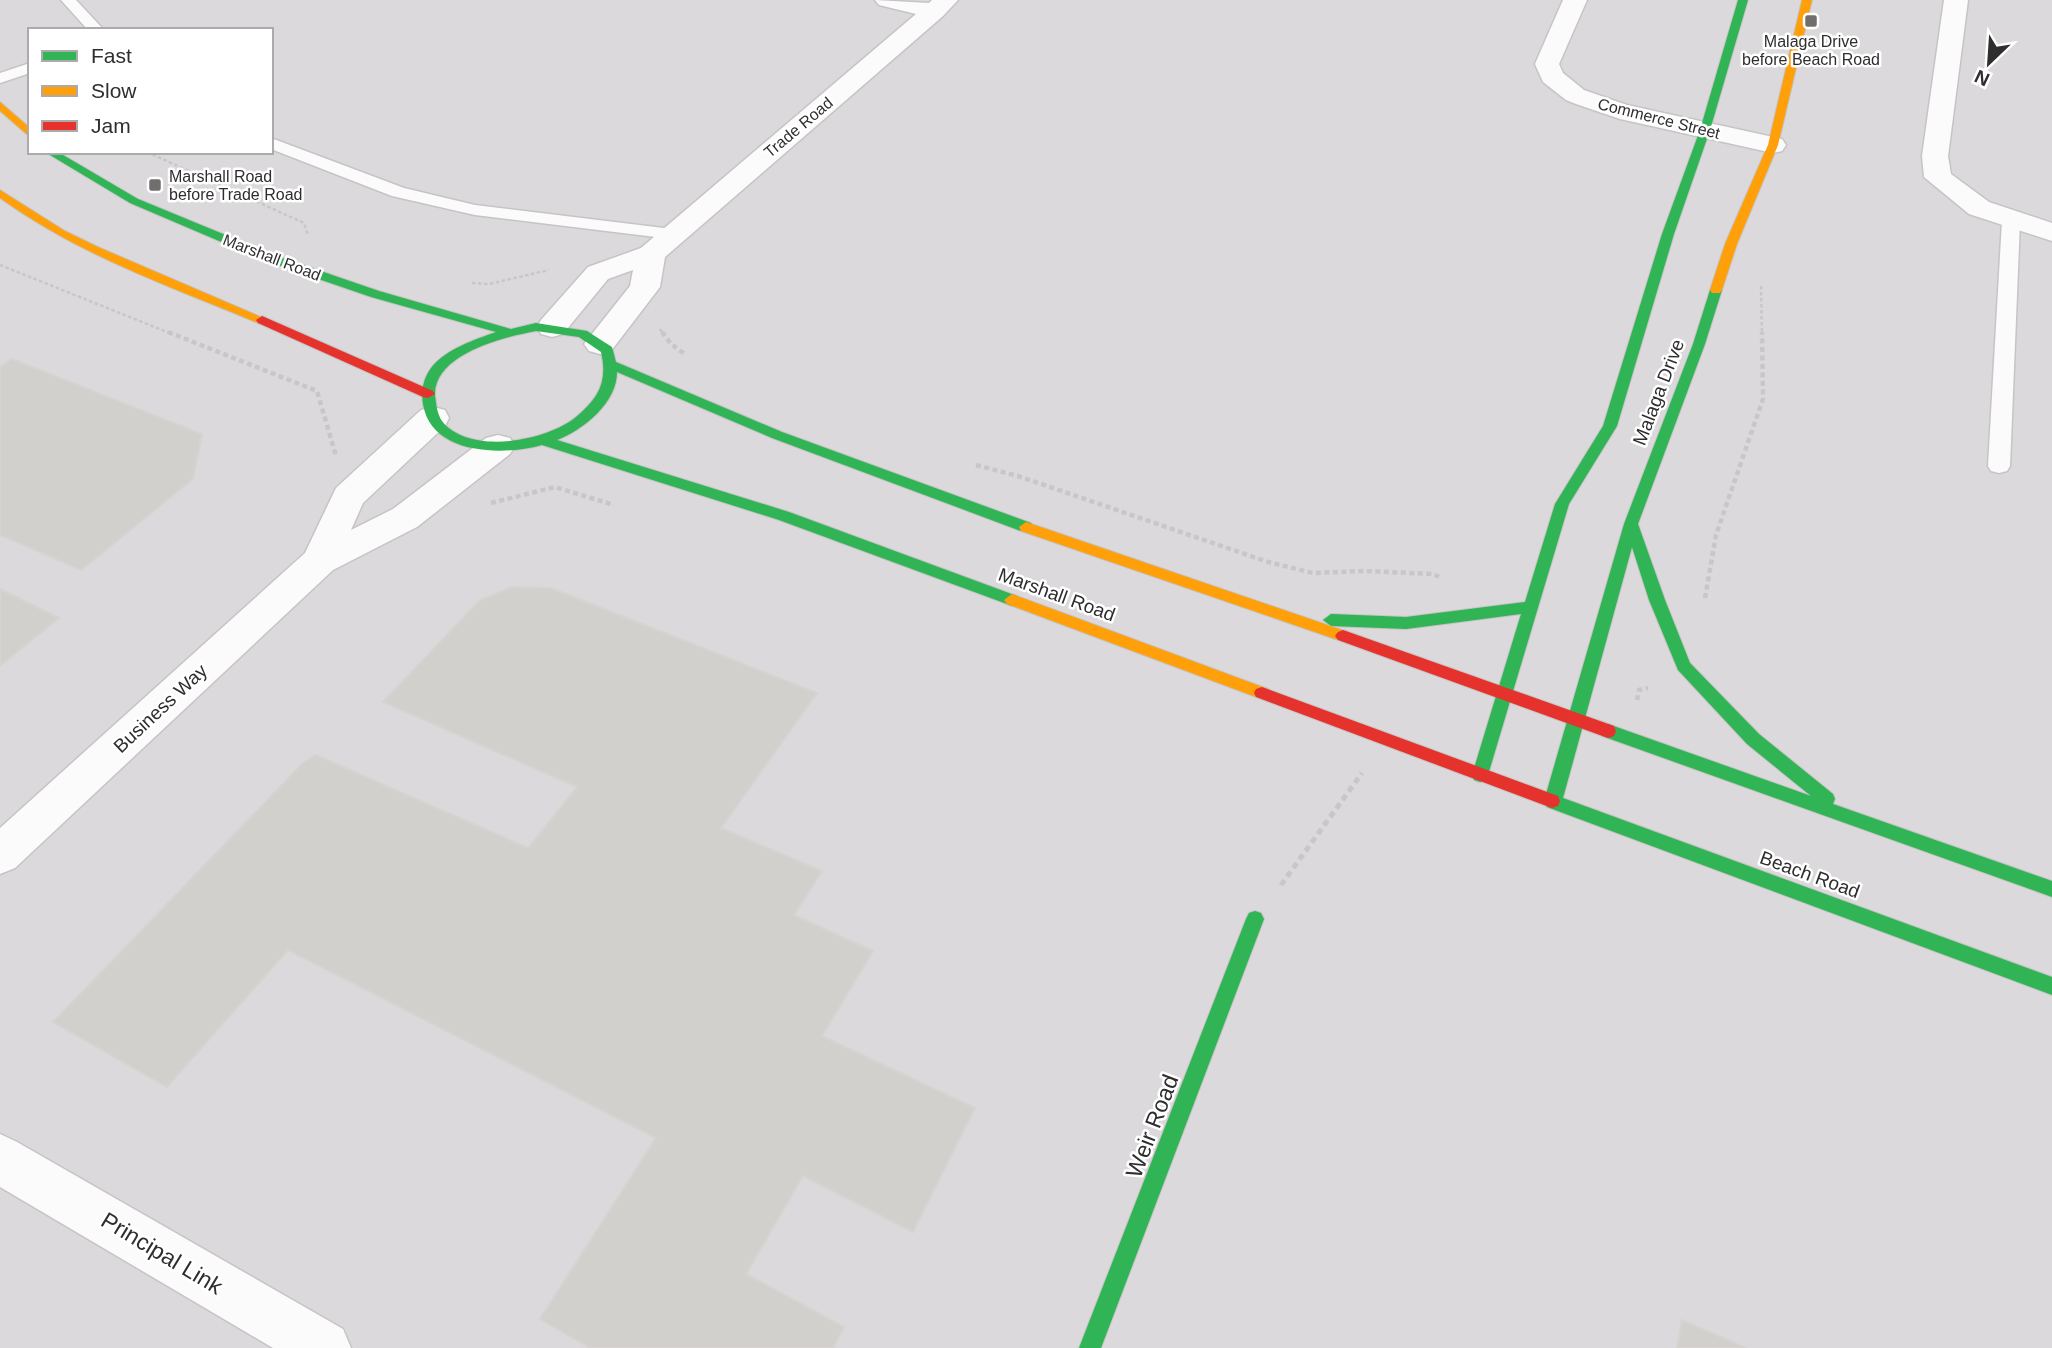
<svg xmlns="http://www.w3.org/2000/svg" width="2052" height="1348" font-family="Arial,sans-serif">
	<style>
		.industrial { fill: #dbd9db; fill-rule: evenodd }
		.building { fill: #d2d0cd; stroke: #d6d3d0; stroke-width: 2 }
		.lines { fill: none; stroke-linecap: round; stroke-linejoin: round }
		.lane-casing { stroke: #c6c4c4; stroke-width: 3 }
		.street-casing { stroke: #c6c4c4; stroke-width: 3 }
		.fast-casing { stroke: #c6c4c4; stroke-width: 2 }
		.slow-casing { stroke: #c6c4c4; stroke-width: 2 }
		.jam-casing { stroke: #c6c4c4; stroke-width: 2 }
		.path-far2 { stroke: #c8c7c7; stroke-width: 2.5; stroke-dasharray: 3.5 2.5; stroke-linecap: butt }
		.path-far1 { stroke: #c8c7c7; stroke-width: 4.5; stroke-dasharray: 5 3.5; stroke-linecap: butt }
		.path { stroke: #c8c7c7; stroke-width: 5; stroke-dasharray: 6 4.5; stroke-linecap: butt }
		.lane { fill: #fcfbfb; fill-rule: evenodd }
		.street { fill: #fcfbfb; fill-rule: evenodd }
		.fast { fill: #30b455; fill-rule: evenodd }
		.slow { fill: #ff9f0a; fill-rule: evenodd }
		.jam { fill: #e5322d; fill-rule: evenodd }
		.poi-dot { fill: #706f6e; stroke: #fff; stroke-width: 2.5 }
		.labels { text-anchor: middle; stroke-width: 5; stroke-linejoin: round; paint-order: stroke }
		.far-poi-label { font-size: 16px; fill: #2e2e2e; stroke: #fff }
		.far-street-label { font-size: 16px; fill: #2e2e2e; stroke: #fff }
		.street-label { font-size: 19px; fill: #2e2e2e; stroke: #fff }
		.near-street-label { font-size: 23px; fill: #2e2e2e; stroke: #fff }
	</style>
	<rect width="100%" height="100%" fill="#ebe7e4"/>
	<!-- industrial -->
	<path class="industrial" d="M0 0H2052V1348H0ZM30 30H271V152H30Z"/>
	<!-- building -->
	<path class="building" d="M12 359 202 434 193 479 81 570 0 535V367Z
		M512 587 551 588 817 693 721 828 822 871 794 915 873 951 822 1036 975 1108 913 1232 803 1176 746 1274 844 1327 833 1348H590L540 1319 656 1138 288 950 167 1087 53 1022 303 763 316 755 528 848 577 787 383 702 480 600Z
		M0 589 59 618 0 666Z
		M1682 1320 1746 1348H1677Z"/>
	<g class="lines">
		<defs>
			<path id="lane" d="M61 0H76L104 30H88Z
				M30 63V73L0 83V73Z
				M271 138 404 188 475 205 672 229 681 234 672 239 475 215 392 196 271 149Z
				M2011 216 2020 221 2010 466 2007 471 1999 473 1991 471 1988 466 2002 221Z"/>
			<path id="street" d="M875 0 929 3 932 0H958L943 16 665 257 660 287 611 351 600 354 589 351 584 344 630 286 633 270 608 279 563 334 552 337 541 334 537 327 541 320 588 267 641 248 916 14 879 5Z
				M1563 0H1587L1559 64 1563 73 1584 90 1627 105 1782 139 1786 145 1782 151 1773 153 1620 119 1576 104 1566 100 1543 82 1535 64Z
				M1944 0H1968L1948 156 1951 174 1989 202 2052 223V241L1969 214 1924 177 1922 156Z
				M433 407 445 410 449 418 445 426 363 503 351 530 393 509 486 438 498 435 510 438 515 446 510 454 417 527 333 570 15 868 0 874V828L305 553 336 488 421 410Z
				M0 1134 17 1142 343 1329 351 1348H273L0 1187Z"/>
			<path id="fast" d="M1738 0H1748L1710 130 1674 234 1617 426 1569 504 1488 775 1486 780 1480 782 1474 780 1472 775 1521 614 1406 629 1331 626 1323 620 1331 614 1406 617 1525 602 1555 504 1603 426 1662 234 1700 130Z
				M45 152H58L138 199 274 255 379 291 511 329 536 323 587 331 612 347 616 362 782 432 1031 523 1033 527 1031 531H1021L772 438 617 372C617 403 583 430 557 440L789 512 1017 596 1020 600 1012 606 1007 604 779 520 542 445C503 456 431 455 423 404 421 391 423 379 431 368 446 349 474 340 496 332L371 297 266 261 130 203ZM536 331 579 337 601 352C608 381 599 398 576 417 547 441 469 456 442 421 437 414 436 403 435 395 434 354 504 337 536 331Z
				M1716 286 1722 290 1705 344 1638 524 1665 600 1690 663 1759 734 1833 794 1835 799 1833 804 2052 881V897L1602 736 1600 731 1602 726 1608 724 1811 796 1747 744 1678 670 1649 600 1632 547 1563 798 2052 977V995L1547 807 1544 801 1624 524 1693 344 1710 290Z
				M1255 911 1261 913 1264 919 1101 1348H1079L1246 919 1249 913Z"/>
			<path id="slow" d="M1802 0H1812L1778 145 1737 244 1722 290 1720 293H1712L1710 290 1725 244 1768 145Z
				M0 102 30 128V137L0 111Z
				M0 190 65 231 98 247 268 320 262 324 258 323C169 286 79 255 0 198Z
				M1026 522 1348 632 1351 636 1348 640H1338L1021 531 1019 527Z
				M1012 594 1268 689 1270 693 1268 697H1256L1007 604 1004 600Z"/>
			<path id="jam" d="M262 316 433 391 435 394 428 398 423 397 258 323 256 320Z
				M1343 630 1614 726 1616 731 1614 736 1608 738 1338 640 1335 636 1338 632Z
				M1262 687 1558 796 1560 801 1558 806 1552 808 1256 697 1254 693 1256 689Z"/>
		</defs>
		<!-- lane casing -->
		<use href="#lane" class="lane-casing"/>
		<!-- street casing -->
		<use href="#street" class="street-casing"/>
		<!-- fast casing -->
		<use href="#fast" class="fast-casing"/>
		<!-- slow casing -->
		<use href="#slow" class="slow-casing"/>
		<!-- jam casing -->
		<use href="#jam" class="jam-casing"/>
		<!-- path-far2 -->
		<path class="path-far2" d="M147 152 304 223 308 235
			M0 265 172 334
			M472 283 489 284 549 270
			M1761 286 1762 334
			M660 329 663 334"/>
		<!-- path-far1 -->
		<path class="path-far1" d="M168 332 317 391 336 456
			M662 332 671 344 686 355
			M976 465 1018 476 1268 562 1313 573 1364 571 1433 574 1442 578
			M491 503 555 487 614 505
			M1705 598 1716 535 1763 399 1762 332
			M1637 700 1639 690 1648 688"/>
		<!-- path -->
		<path class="path" d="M1281 885 1362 773"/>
		<!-- lane -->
		<use href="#lane" class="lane"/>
		<!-- street -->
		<use href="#street" class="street"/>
		<!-- fast -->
		<use href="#fast" class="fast"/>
		<!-- slow -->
		<use href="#slow" class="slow"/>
		<!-- jam -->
		<use href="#jam" class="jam"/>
	</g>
	<!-- markers -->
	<g class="poi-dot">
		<rect x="1804" y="14" width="14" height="14" rx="3.5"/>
		<rect x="148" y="178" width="14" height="14" rx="3.5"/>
	</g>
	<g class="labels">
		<!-- far-poi labels -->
		<g class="far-poi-label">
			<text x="1811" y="47">Malaga Drive<tspan x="1811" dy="18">before Beach Road</tspan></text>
			<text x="169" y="182" text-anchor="start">Marshall Road<tspan x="169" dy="18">before Trade Road</tspan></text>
		</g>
		<!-- far-street labels -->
		<g class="far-street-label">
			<text transform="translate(1659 118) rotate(14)" y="6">Commerce Street</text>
			<text transform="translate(798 127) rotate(-40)" y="6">Trade Road</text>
			<text transform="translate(272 257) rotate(21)" y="6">Marshall Road</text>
		</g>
		<!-- street labels -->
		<g class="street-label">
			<text transform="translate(1658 392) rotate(-69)" y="7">Malaga Drive</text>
			<text transform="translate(1057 594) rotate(20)" y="7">Marshall Road</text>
			<text transform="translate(160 708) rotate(-43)" y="7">Business Way</text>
			<text transform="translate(1810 874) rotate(20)" y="7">Beach Road</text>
		</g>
		<!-- near-street labels -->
		<g class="near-street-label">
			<text transform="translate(1152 1126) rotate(-69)" y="8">Weir Road</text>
			<text transform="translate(162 1253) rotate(31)" y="8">Principal Link</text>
		</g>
	</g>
	<!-- legend -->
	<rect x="28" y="28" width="245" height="126" fill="#ffffff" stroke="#ababab" stroke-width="2"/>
	<rect x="42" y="51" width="35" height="10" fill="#30b455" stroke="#ababab" stroke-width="2"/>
	<text x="91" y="63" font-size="21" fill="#2e2e2e">Fast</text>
	<rect x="42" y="86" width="35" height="10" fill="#ff9f0a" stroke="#ababab" stroke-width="2"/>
	<text x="91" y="98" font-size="21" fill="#2e2e2e">Slow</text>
	<rect x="42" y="121" width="35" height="10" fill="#e5322d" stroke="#ababab" stroke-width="2"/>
	<text x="91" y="133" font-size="21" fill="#2e2e2e">Jam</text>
	<!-- north arrow -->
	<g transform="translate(1989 63) rotate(205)" stroke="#ffffff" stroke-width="5" paint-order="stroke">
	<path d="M0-5L12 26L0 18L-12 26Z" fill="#2e2e2e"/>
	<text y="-10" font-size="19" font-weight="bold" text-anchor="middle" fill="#2e2e2e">N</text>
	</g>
</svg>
